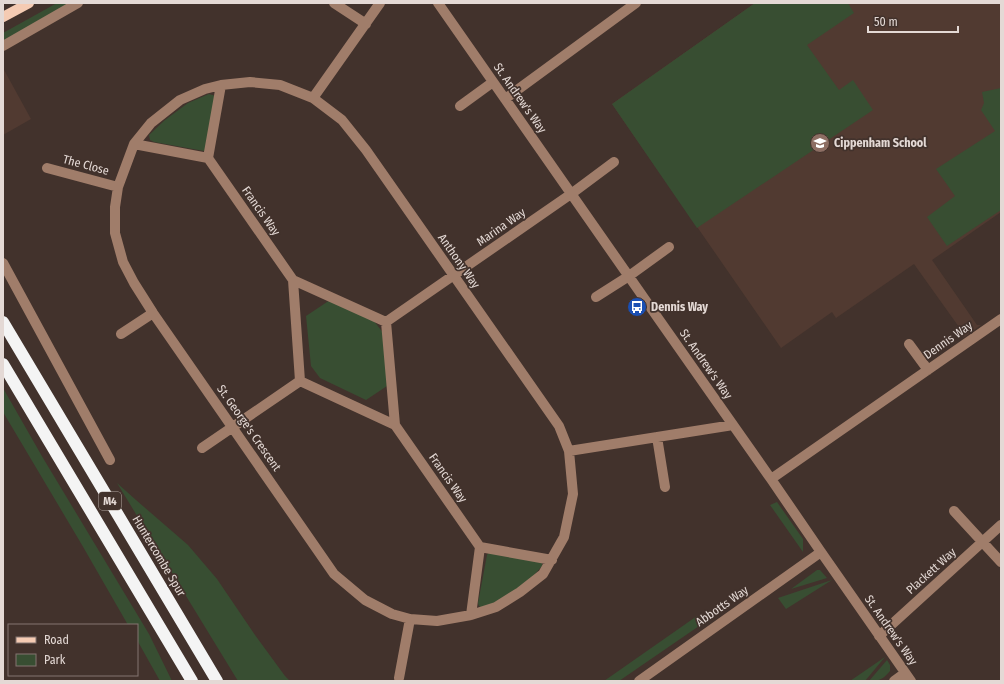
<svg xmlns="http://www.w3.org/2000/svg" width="1004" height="684" font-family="'Fira Sans Condensed',sans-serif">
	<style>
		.built { fill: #513a31 }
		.green { fill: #384e32 }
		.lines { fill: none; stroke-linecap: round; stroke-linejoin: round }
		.minor { stroke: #a07d6a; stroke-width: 10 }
		.major { stroke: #f5cbb3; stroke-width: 10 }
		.highway { stroke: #f4f4f4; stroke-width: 12 }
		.labels { text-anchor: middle; stroke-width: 3.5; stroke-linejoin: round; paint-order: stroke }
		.shield { fill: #42322c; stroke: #b3a7a2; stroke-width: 1 }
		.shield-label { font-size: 11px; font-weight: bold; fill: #e4d9d5 }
		.street-label { font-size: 12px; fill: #e4d9d5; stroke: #42322c }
		.poi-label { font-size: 12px; font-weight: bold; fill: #e4d9d5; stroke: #42322c; text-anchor: start }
	</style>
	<rect width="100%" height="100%" fill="#42322c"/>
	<!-- built -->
	<path class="built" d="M755 3H1001V212L932 260 977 325H981L963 338 964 334 914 264 836 318 832 312 781 348 612 104Z
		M3 68 31 119 3 135Z"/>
	<!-- green -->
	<path class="green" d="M57 3H71L3 41V33Z
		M755 3H792L793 4 794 3H848L854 13 807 45 839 90 853 80 873 110 697 228 612 104Z
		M1001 88V210L947 246 927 217 955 196 936 169 995 131 981 110 984 103 982 92Z
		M209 94 216 96 207 150 204 151 154 142 150 140 149 135 165 120 188 103Z
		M330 300 374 321 384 334 387 386 366 400 320 378 311 366 306 316Z
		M3 388 43 458 149 634 172 681H160L137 640V625H128L82 545 3 412Z
		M117 483 136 500 188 545 217 579 255 635 285 676 290 681H238Z
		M777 502 803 539V552L770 505Z
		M489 552 542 561V566L528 582 504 599 482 608 479 606 478 603 487 555Z
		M817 570H820L827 578 791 589Z
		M832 580 786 609 778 598Z
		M697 616 702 624 619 681H604Z
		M885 657 865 681H850Z
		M887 660 890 665V671C883 679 880 681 869 681Z"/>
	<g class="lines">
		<!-- minor -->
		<path class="minor" d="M334 3 366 24
			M438 3 660 321 771 479 821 552 911 681
			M3 46 78 3
			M250 82 280 85 313 98 342 120 366 150 559 426 569 451 573 494 564 537 543 574 520 592 496 607 471 615 437 621 410 619 392 614 365 600 334 574 153 313 134 283 123 262 115 233V207L118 187 134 144 151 123 180 100 205 89 221 85Z
			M313 98 380 3
			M505 99 636 3
			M460 106 493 82
			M134 144 208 158
			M208 158 293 280
			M208 158 221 85
			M47 168 118 187
			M3 263 110 460
			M293 280 386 322 395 425 300 381Z
			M596 297 629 276 669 247
			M386 322 571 194 614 162
			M121 334 153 313
			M909 344 928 370
			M395 425 480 547
			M657 437 665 487
			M202 448 300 381
			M569 451 733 425
			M771 479 1001 319
			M954 511 1001 562
			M480 547 552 560
			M471 615 480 547
			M879 636 1001 525
			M399 678 410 619
			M639 681 821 552
			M894 681 905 673"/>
		<!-- major -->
		<path class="major" d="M3 17 29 3"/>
		<!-- highway -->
		<path class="highway" d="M3 322 217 681
			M3 364 192 681"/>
	</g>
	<!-- icons -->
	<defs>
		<symbol id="school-disc" viewBox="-11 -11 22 22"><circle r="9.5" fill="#8d6e63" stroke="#42322c"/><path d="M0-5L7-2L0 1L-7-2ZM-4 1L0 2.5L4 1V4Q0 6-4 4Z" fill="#fff"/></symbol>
		<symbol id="bus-disc" viewBox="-11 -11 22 22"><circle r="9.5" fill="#1a4fb4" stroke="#42322c"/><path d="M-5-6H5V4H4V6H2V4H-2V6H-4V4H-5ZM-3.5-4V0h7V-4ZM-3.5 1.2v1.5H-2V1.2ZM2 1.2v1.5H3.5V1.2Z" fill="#fff"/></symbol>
	</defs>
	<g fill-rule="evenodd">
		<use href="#school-disc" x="809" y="132" width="22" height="22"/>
		<use href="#bus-disc" x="626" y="296" width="22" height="22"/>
	</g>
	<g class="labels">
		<!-- shield labels -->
		<rect class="shield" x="99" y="492" width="22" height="18" rx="3"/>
		<g class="shield-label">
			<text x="110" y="505">M4</text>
		</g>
		<!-- street labels -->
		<g class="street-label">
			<text transform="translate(520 98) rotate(55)" y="4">St. Andrew's Way</text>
			<text transform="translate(86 165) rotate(15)" y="4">The Close</text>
			<text transform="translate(261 211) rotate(55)" y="4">Francis Way</text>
			<text transform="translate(501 227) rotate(-35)" y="4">Marina Way</text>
			<text transform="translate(459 261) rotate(55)" y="4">Anthony Way</text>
			<text transform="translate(948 340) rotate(-35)" y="4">Dennis Way</text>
			<text transform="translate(706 364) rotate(55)" y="4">St. Andrew's Way</text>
			<text transform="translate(249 428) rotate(55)" y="4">St. George's Crescent</text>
			<text transform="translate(448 478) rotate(55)" y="4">Francis Way</text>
			<text transform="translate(159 556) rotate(59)" y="4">Huntercombe Spur</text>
			<text transform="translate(931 571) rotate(-42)" y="4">Plackett Way</text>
			<text transform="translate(722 606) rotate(-35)" y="4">Abbotts Way</text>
			<text transform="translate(891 630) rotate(55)" y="4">St. Andrew's Way</text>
		</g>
		<!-- poi labels -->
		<g class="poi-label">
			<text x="834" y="147">Cippenham School</text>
			<text x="651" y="311">Dennis Way</text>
		</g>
	</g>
	<!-- border -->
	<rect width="1004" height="684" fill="none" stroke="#e4d9d5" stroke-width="8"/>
	<!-- legend -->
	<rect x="8" y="624" width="130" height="52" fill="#42322c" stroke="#837570"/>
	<rect x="16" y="637" width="20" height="6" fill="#f5cbb3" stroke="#837570"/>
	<text x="44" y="644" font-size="12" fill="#e4d9d5">Road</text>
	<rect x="16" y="654" width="20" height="12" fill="#384e32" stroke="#837570"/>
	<text x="44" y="664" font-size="12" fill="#e4d9d5">Park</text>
	<!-- scale -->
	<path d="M868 26v6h90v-6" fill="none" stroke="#e4d9d5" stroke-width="2"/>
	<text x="874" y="26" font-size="12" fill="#e4d9d5" stroke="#42322c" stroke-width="3" paint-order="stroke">50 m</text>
</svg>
